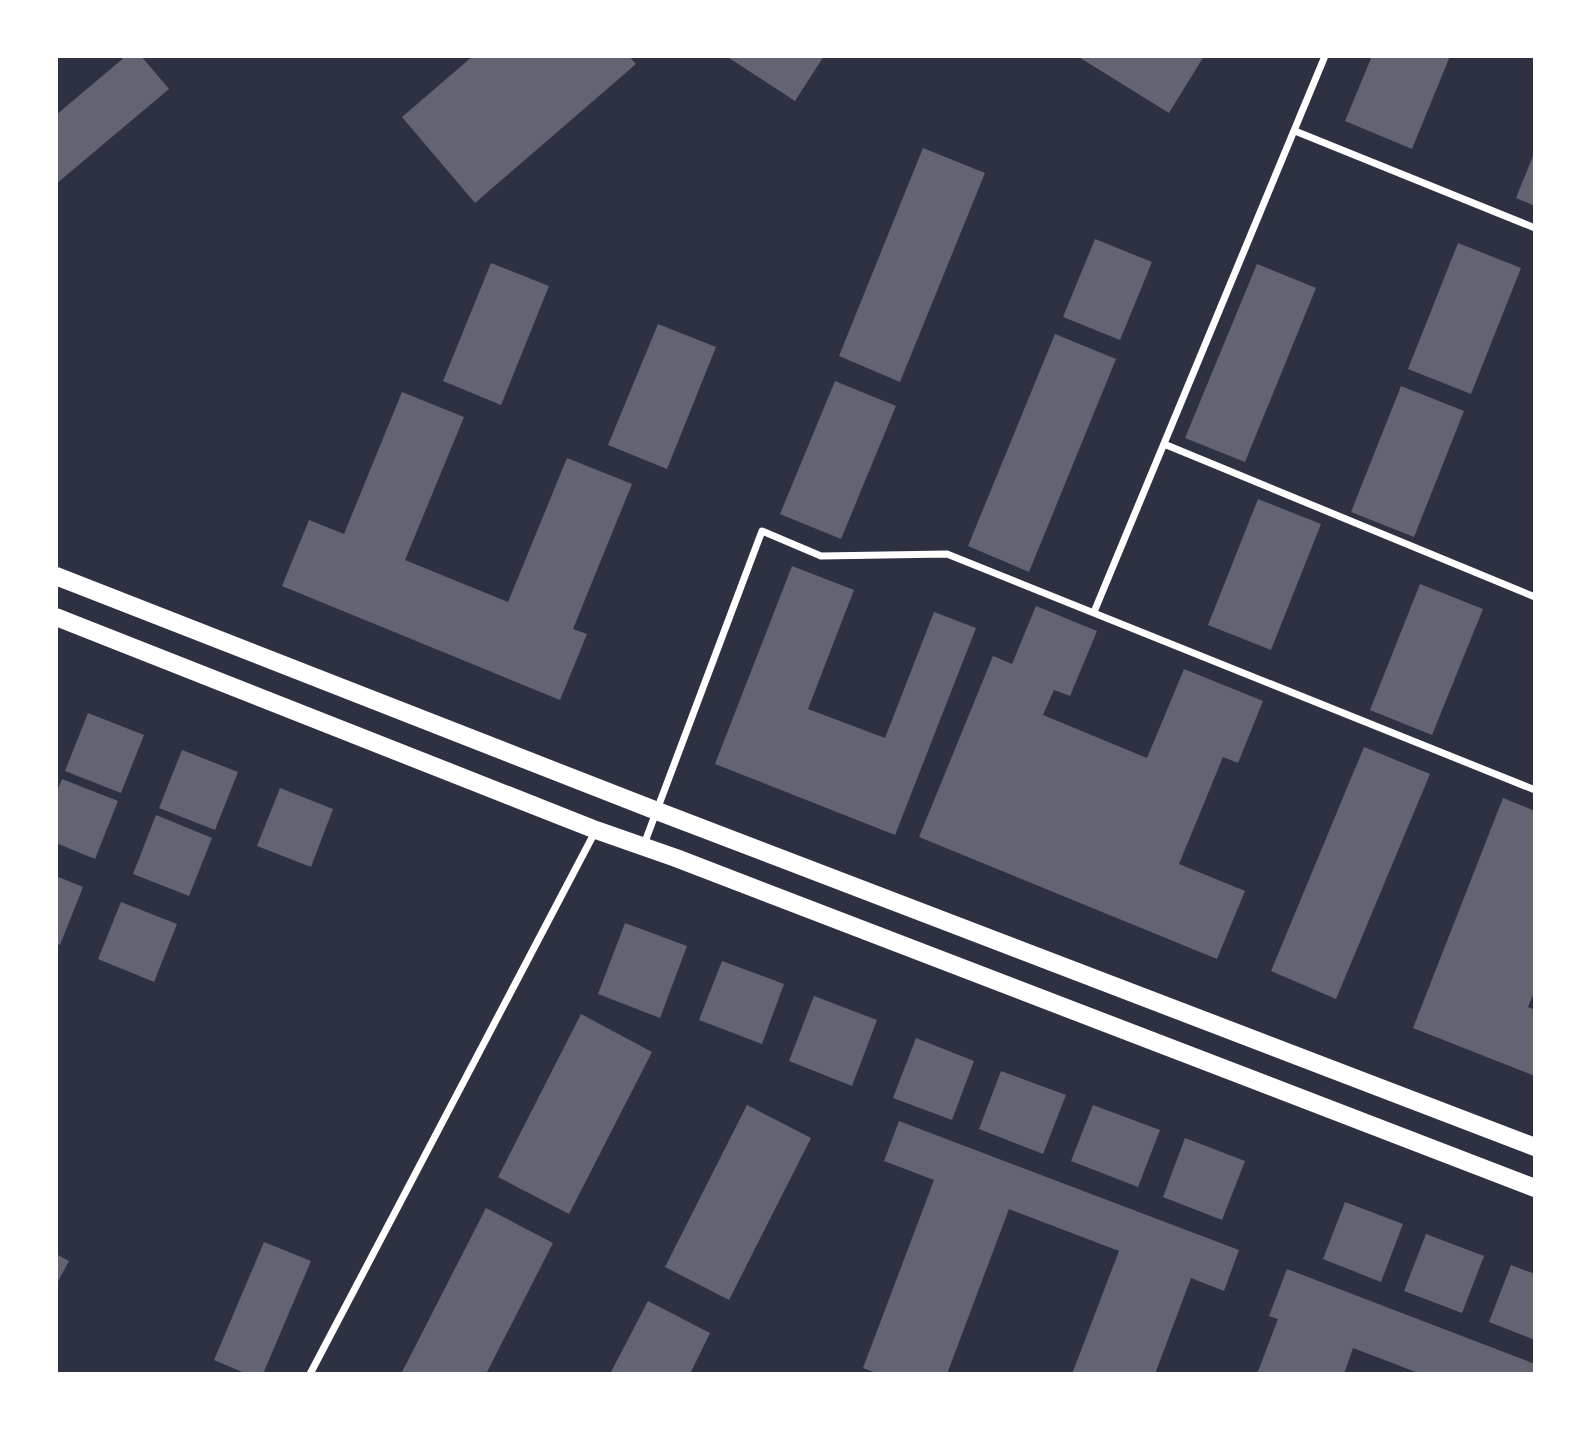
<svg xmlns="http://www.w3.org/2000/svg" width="1591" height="1430" font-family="Quicksand,sans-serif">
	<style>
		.building { fill: #626471 }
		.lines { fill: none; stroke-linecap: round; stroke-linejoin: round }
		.minor { stroke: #fff; stroke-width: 7 }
		.primary { stroke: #fff; stroke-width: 18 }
	</style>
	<rect width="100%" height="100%" fill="#2d3142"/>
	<!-- building -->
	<path class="building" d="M126 56H141L169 89 56 184V115Z
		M473 56H629L636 64 475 203 402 117Z
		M726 56H824L795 101Z
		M1077 56H1204L1169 113Z
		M1372 56H1450L1412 149 1345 121Z
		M923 148 985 173 900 382 839 356Z
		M1535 151V206L1516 198Z
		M1095 239 1152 262 1120 340 1063 317Z
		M1458 243 1521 268 1471 394 1408 369Z
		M491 263 549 286 501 405 443 381Z
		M1257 264 1316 288 1245 462 1185 438Z
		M658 324 716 347 667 469 608 445Z
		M1055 334 1116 359 1029 572 968 546Z
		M835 381 896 406 841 539 780 514Z
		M1401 386 1464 411 1414 537 1351 512Z
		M402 392 464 417 405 560 508 602 567 458 632 484 573 629 587 634 560 700 282 586 309 520 344 534Z
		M1258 499 1321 524 1271 650 1208 625Z
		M792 566 854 590 808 709 885 738 934 612 976 628 895 835 715 764Z
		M1420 584 1483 609 1432 735 1370 710Z
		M1036 606 1097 631 1070 696 1054 690 1043 715 1147 758 1184 669 1263 701 1238 763 1223 757 1179 864 1245 891 1217 959 919 837 993 656 1012 664Z
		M88 713 144 735 121 793 65 771Z
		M1364 747 1430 774 1336 999 1271 971Z
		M182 750 238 772 215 830 159 808Z
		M62 779 118 801 95 859 56 843V794Z
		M280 788 333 809 311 867 257 846Z
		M1503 798 1535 811V990L1528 1007 1535 1010V1076L1413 1028Z
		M156 815 212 838 189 896 133 874Z
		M56 876 83 887 60 945 56 943Z
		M121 902 177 924 154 982 98 959Z
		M625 923 687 946 660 1018 598 994Z
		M722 961 784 984 762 1044 699 1020Z
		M814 996 877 1020 852 1086 789 1061Z
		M581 1014 652 1052 569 1214 498 1177Z
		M916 1038 974 1061 952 1120 893 1098Z
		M1001 1071 1066 1095 1043 1154 979 1129Z
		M747 1105 811 1138 729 1300 665 1267Z
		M1093 1105 1160 1130 1138 1187 1071 1161Z
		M899 1121 1239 1250 1224 1291 1191 1278 1155 1374H1072L1119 1251 1009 1209 947 1374H879L863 1368 934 1180 884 1161Z
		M1185 1138 1245 1161 1222 1220 1163 1197Z
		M1345 1202 1403 1224 1381 1282 1323 1259Z
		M486 1208 553 1243 486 1374H401Z
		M1426 1234 1484 1256 1462 1313 1404 1291Z
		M264 1242 311 1261 263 1374H247L214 1360Z
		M56 1254 69 1261 56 1285Z
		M1511 1265 1535 1274V1340L1489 1322Z
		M1287 1269 1535 1364V1374H1421L1353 1348 1344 1374H1257L1278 1319 1269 1316Z
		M648 1301 710 1333 690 1374H610Z"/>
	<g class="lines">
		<!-- minor -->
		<path class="minor" d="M1295 131 1535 228
			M1164 444 1535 597
			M1094 612 1325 56
			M643 847 762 531 821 556 947 554 1535 790
			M310 1374 596 830"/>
		<!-- primary -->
		<path class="primary" d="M56 576 657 811 1535 1147
			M56 617 596 830 676 858 1535 1188"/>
	</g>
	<!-- border -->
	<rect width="1591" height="1430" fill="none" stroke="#ffffff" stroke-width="116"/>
</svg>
